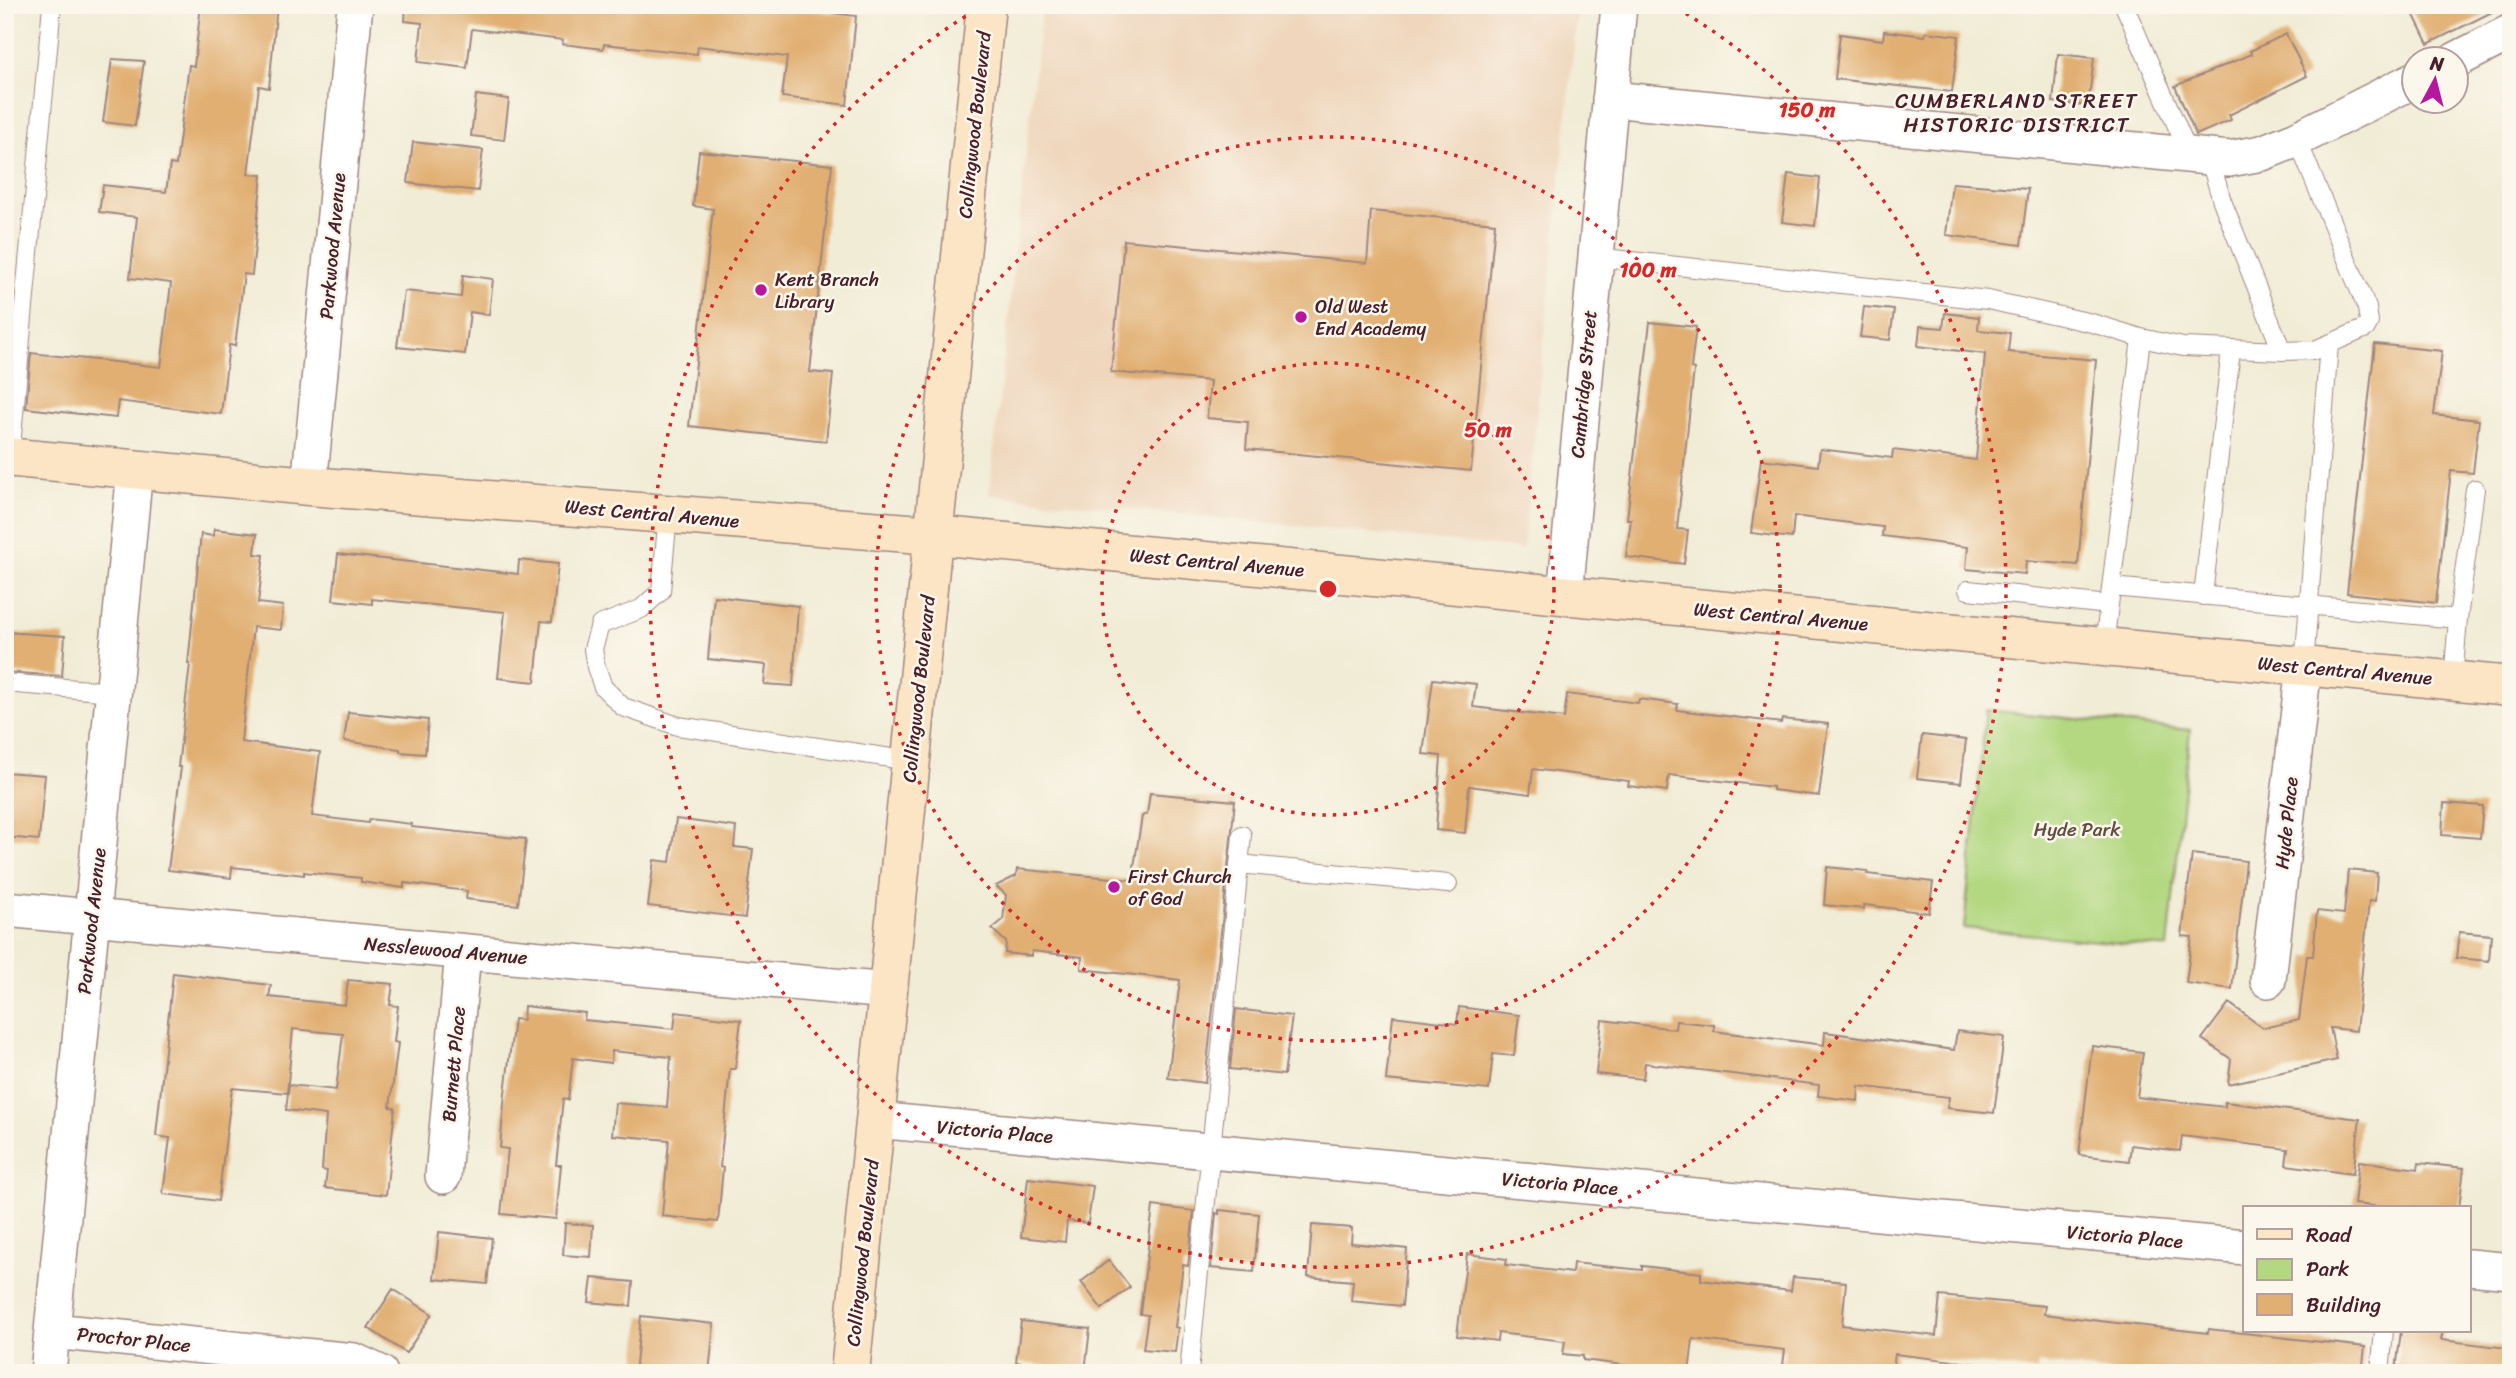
<svg xmlns="http://www.w3.org/2000/svg" width="2516" height="1378" font-family="Sriracha,sans-serif">
	<style>
		.built { fill: #efd6bc }
		.green { fill: #b3d881; stroke: #7e7c56; stroke-width: 2 }
		.building { fill: #e1af72 }
		.lines { fill: none; stroke-linecap: round; stroke-linejoin: round }
		.lane-casing { stroke: #9e8680; stroke-width: 20 }
		.street-casing { stroke: #9e8680; stroke-width: 38 }
		.secondary-casing { stroke: #9e8680; stroke-width: 41 }
		.lane { stroke: #fff; stroke-width: 18 }
		.street { stroke: #fff; stroke-width: 35 }
		.secondary { stroke: #fce5c4; stroke-width: 38 }
		.ring { fill: none; stroke: #d62828; stroke-width: 3.5; stroke-dasharray: 3.5 7 }
		.poi-dot { fill: #b5179e; stroke: #fbf7ec; stroke-width: 2.5 }
		.labels { text-anchor: middle; stroke-width: 5; stroke-linejoin: round; paint-order: stroke }
		.street-label { font-size: 19px; fill: #4a1f2b; stroke: #fbf7ec }
		.poi-label { font-size: 19px; fill: #4a1f2b; stroke: #fbf7ec; text-anchor: start }
		.park-label { font-size: 19px; fill: #644d40; stroke: #fbf7ec }
		.neighbourhood-label { font-size: 21px; letter-spacing: 2px; fill: #4a1f2b; stroke: #fbf7ec }
		.centre { fill: #d62828; stroke: #fbf7ec; stroke-width: 3.5 }
		.ring-label { font-size: 21px; text-anchor: middle; font-weight: bold; fill: #d62828; stroke: #fbf7ec; stroke-width: 5; stroke-linejoin: round; paint-order: stroke }
	</style>
	<rect width="100%" height="100%" fill="#fbf7ec"/>
	<filter id="ink" filterUnits="userSpaceOnUse"><feTurbulence type="fractalNoise" baseFrequency=".0143" numOctaves="2"/><feDisplacementMap in="SourceGraphic" scale="14" xChannelSelector="R" yChannelSelector="G"/><feConvolveMatrix kernelMatrix="1 2 1 2 8 2 1 2 1" color-interpolation-filters="sRGB"/></filter>
	<filter id="wash" filterUnits="userSpaceOnUse"><feTurbulence type="fractalNoise" baseFrequency=".00686" numOctaves="4" result="noise"/><feDisplacementMap in="SourceGraphic" scale="28" xChannelSelector="R" yChannelSelector="G"/><feGaussianBlur stdDeviation="1.57" result="paint"/><feColorMatrix in="noise" values="0 0 0 0 0 0 0 0 0 0 0 0 0 0 0 0 0 1.4 0 .05"/><feComposite in="paint" operator="in"/></filter>
	<g filter="url(#wash)">
		<rect width="100%" height="100%" fill="#f1ecd5"/>
		<!-- built -->
		<path class="built" d="M1042 5H1578L1523 549 989 495Z"/>
		<!-- green -->
		<path class="green" d="M1986 710 2190 730 2168 948 1964 928Z"/>
		<g id="blocks">
			<!-- building -->
			<path class="building" d="M201 5H277L269 88 259 86 248 174 262 175 252 275 244 274 235 346 229 345 221 414 118 401 116 418 26 408 31 353 161 367 171 283 130 278 137 217 99 212 103 185 166 192 170 164 176 165 189 65 194 66Z
				M406 5H771L856 16 847 105 782 97 787 57 698 46 697 54 604 44 603 49 562 44 563 40 472 29 467 68 418 62 422 23 405 21Z
				M2409 5H2506L2428 44Z
				M1884 31 1925 36 1926 32 1959 36 1952 92 1835 79 1840 34 1883 40Z
				M2286 34 2307 76 2229 115 2231 120 2196 135 2175 86 2252 54 2250 51Z
				M2058 54 2094 58 2088 106 2053 102Z
				M112 59 144 61 135 126 103 122Z
				M476 95 509 99 504 140 471 136Z
				M413 142 483 150 478 191 408 183Z
				M699 151 832 165 810 372 833 374 826 441 689 426 713 209 693 206Z
				M1788 174 1820 178 1815 226 1782 222Z
				M1952 183 2028 189 2021 245 1946 235Z
				M1371 211 1495 223 1471 471 1246 449 1248 422 1207 418 1210 381 1111 372 1124 240 1367 263Z
				M463 275 493 279 489 315 470 312 465 354 397 347 404 291 461 297Z
				M1864 307 1894 310 1890 340 1860 337Z
				M1945 313 1979 317 1978 330 2010 333 2008 352 2096 360 2078 565 2026 561 2025 574 1966 569 1968 547 1882 536 1883 527 1794 516 1792 538 1751 533 1761 459 1818 466 1820 449 1892 458 1893 450 1976 460 1985 354 1918 346 1920 326 1943 328Z
				M1650 322 1696 327 1691 368 1694 369 1677 529 1688 530 1684 564 1626 557 1631 519H1627Z
				M2375 344 2442 351 2434 415 2479 420 2473 473 2451 471 2436 603 2347 593Z
				M214 529 257 534 255 554 264 555 258 603 283 606 281 630 253 627 241 742 320 752 312 816 368 823 369 819 412 824 411 827 526 839 518 905 466 899 467 891 404 883V888L361 882V878L304 872V875L232 867 231 878 168 870 181 767H178L190 664H188L201 534 213 536Z
				M338 554 518 574 519 560 558 564 552 622 541 621 535 682 498 678 505 612 372 599V604L333 600Z
				M714 596 798 606 793 686 764 684 766 665 708 659Z
				M5 632 65 636 62 676 5 672Z
				M1433 679 1476 684 1473 707 1564 718 1567 694 1638 703 1639 699 1678 704 1677 710 1781 723 1782 719 1828 724 1819 796 1773 790V787L1669 775 1667 791 1628 786 1629 781 1533 769 1530 794 1469 786 1465 833 1436 830 1441 756 1423 754Z
				M348 712 428 720 425 754 400 752V749L344 741Z
				M1922 735 1966 740 1961 783 1917 778Z
				M5 772 45 775 39 840 5 837Z
				M1150 793 1235 801 1205 1083 1168 1078 1180 980 1081 969 1082 957 1032 951 1031 956 1005 953 1006 942 992 929 1003 920 1006 895 996 886 1016 876 1017 869 1132 880 1142 816 1147 814Z
				M2444 803 2483 806 2480 838 2442 835Z
				M676 819 736 827 734 847 753 849 745 918 648 906 654 860 670 862Z
				M2192 854 2246 861 2232 989 2186 983 2192 937 2182 936Z
				M1827 867 1868 871 1867 874 1933 882 1929 913 1864 905V909L1824 905Z
				M2348 870 2377 873 2375 901H2369L2356 1031 2330 1028 2337 1060 2228 1084 2231 1059 2202 1039 2229 1003 2263 1028 2299 1020 2307 956H2313L2317 911 2344 914Z
				M2459 932 2491 935 2489 961 2456 958Z
				M173 973 271 985 269 997 345 1005 348 980 393 984 390 1005 398 1006 394 1042 398 1043 390 1107 395 1108 386 1195 325 1188 327 1171 322 1170 326 1115 286 1110 289 1085 336 1090 343 1034 293 1029 287 1093 232 1088 218 1201 163 1194 170 1138 156 1136Z
				M524 1006 585 1013 584 1020 674 1029 676 1012 741 1020 735 1069H730L720 1167 723 1168 718 1222 662 1216 669 1140 612 1135 615 1103 667 1107 671 1057 612 1051 611 1063 573 1058 568 1100 563 1099 556 1165H561L556 1219 501 1214 508 1149 500 1148 505 1093 514 1019 523 1020Z
				M1459 1007 1519 1015 1514 1056 1493 1054 1489 1090 1386 1080 1393 1016 1457 1024Z
				M1236 1009 1292 1016 1284 1075 1230 1069Z
				M1602 1020 1675 1029 1676 1021 1714 1025V1031L1824 1045 1825 1032 1954 1050 1957 1031 2004 1037 1994 1113 1947 1108 1949 1097 1859 1086 1858 1101 1818 1096 1819 1085 1645 1063 1643 1079 1596 1074Z
				M2092 1046 2143 1052 2137 1097 2225 1107V1102L2360 1119 2353 1174 2286 1165 2288 1149 2182 1136 2180 1151 2131 1145 2129 1161 2079 1155Z
				M2359 1161 2418 1169 2419 1163 2464 1168 2459 1208H2392L2354 1204Z
				M1028 1178 1093 1186 1088 1223 1067 1221 1065 1242 1021 1237Z
				M1153 1206 1194 1211 1188 1266 1183 1265 1175 1327 1178 1328 1175 1352 1143 1349 1148 1315 1140 1314Z
				M1219 1210 1259 1214 1254 1272 1211 1268 1216 1213 1219 1214Z
				M565 1223 593 1225 591 1257 563 1255Z
				M1312 1225 1352 1228 1351 1243 1407 1249 1402 1306 1351 1301 1353 1281 1308 1277Z
				M439 1232 492 1238 487 1284 434 1279Z
				M1467 1254 1507 1259 1506 1265 1572 1273 1573 1263 1642 1270V1266L1701 1273V1280L1791 1291 1793 1277 1846 1282 1842 1325 1936 1336 1940 1296 2045 1306 2044 1314 2108 1322 2208 1333 2209 1329 2365 1347 2362 1373H2118L2038 1363 2037 1371 1895 1354 1893 1369 1838 1363 1837 1370 1783 1365 1785 1350 1693 1339 1689 1373 1583 1360V1356L1563 1354 1565 1341 1498 1333 1497 1341 1457 1336Z
				M1109 1260 1130 1287 1102 1309 1081 1282Z
				M592 1278 633 1282 631 1306 589 1302Z
				M393 1289 432 1314 406 1353 368 1328Z
				M641 1316 714 1324 709 1373H635Z
				M1021 1321 1090 1329 1085 1371 1016 1362Z
				M2401 1331H2443L2441 1340 2508 1348 2504 1373H2414L2396 1370Z"/>
		</g>
	</g>
	<g filter="url(#ink)">
		<use href="#blocks" fill-opacity="0" stroke="#9e8680" stroke-width="2"/>
		<g class="lines">
			<defs>
				<path id="lane" d="M2124 5 2190 156
					M2209 157 2222 201 2282 351
					M1595 257 1988 300 2092 323 2141 338 2183 347 2282 351 2315 350 2366 328 2369 322 2367 308 2297 139
					M10 457 52 5
					M668 514 661 591 641 609 600 625 593 649 596 667 603 687 623 707 678 726 911 761
					M2112 587 2458 619 2453 680
					M1968 590 2109 605
					M2203 596 2231 350
					M2458 619 2475 489
					M2104 647 2141 338
					M2304 666 2329 344
					M5 683 113 692
					M1239 864 1448 884
					M1189 1373 1242 835
					M2380 1373 2384 1331"/>
				<path id="street" d="M2456 60 2511 32
					M1610 99 2229 159 2262 153 2297 139 2414 80
					M309 486 355 5
					M1565 596 1619 5
					M5 909 888 991
					M2268 980 2304 666
					M875 1120 2245 1247
					M443 1176 463 952
					M2469 1267 2511 1271
					M52 1331 354 1361 380 1373
					M48 1373 135 469"/>
				<path id="secondary" d="M5 457 309 486 934 535 2511 686
					M850 1373 986 5"/>
			</defs>
			<!-- lane casing -->
			<use href="#lane" class="lane-casing"/>
			<!-- street casing -->
			<use href="#street" class="street-casing"/>
			<!-- secondary casing -->
			<use href="#secondary" class="secondary-casing"/>
			<!-- lane -->
			<use href="#lane" class="lane"/>
			<!-- street -->
			<use href="#street" class="street"/>
			<!-- secondary -->
			<use href="#secondary" class="secondary"/>
		</g>
	</g>
	<!-- distance rings -->
	<g class="ring">
		<circle cx="1328" cy="589" r="226"/>
		<circle cx="1328" cy="589" r="452"/>
		<path d="M1677 8A678 678 0 1 1 979 8"/>
	</g>
	<!-- markers -->
	<g class="poi-dot">
		<circle cx="761" cy="290" r="7"/>
		<circle cx="1301" cy="317" r="7"/>
		<circle cx="1114" cy="887" r="7"/>
	</g>
	<g class="labels">
		<!-- street labels -->
		<g class="street-label">
			<text transform="translate(974 125) rotate(-84)" y="7">Collingwood Boulevard</text>
			<text transform="translate(332 246) rotate(-85)" y="7">Parkwood Avenue</text>
			<text transform="translate(1583 384) rotate(-85)" y="7">Cambridge Street</text>
			<text transform="translate(652 513) rotate(5)" y="7">West Central Avenue</text>
			<text transform="translate(1217 562) rotate(5)" y="7">West Central Avenue</text>
			<text transform="translate(1781 616) rotate(5)" y="7">West Central Avenue</text>
			<text transform="translate(2345 670) rotate(5)" y="7">West Central Avenue</text>
			<text transform="translate(918 689) rotate(-84)" y="7">Collingwood Boulevard</text>
			<text transform="translate(2286 823) rotate(-84)" y="7">Hyde Place</text>
			<text transform="translate(91 921) rotate(-84)" y="7">Parkwood Avenue</text>
			<text transform="translate(446 950) rotate(5)" y="7">Nesslewood Avenue</text>
			<text transform="translate(453 1064) rotate(-85)" y="7">Burnett Place</text>
			<text transform="translate(995 1131) rotate(5)" y="7">Victoria Place</text>
			<text transform="translate(1560 1183) rotate(5)" y="7">Victoria Place</text>
			<text transform="translate(2125 1236) rotate(5)" y="7">Victoria Place</text>
			<text transform="translate(862 1253) rotate(-84)" y="7">Collingwood Boulevard</text>
			<text transform="translate(134 1339) rotate(6)" y="7">Proctor Place</text>
		</g>
		<!-- poi labels -->
		<g class="poi-label">
			<text x="775" y="286">Kent Branch<tspan x="775" dy="22">Library</tspan></text>
			<text x="1315" y="313">Old West<tspan x="1315" dy="22">End Academy</tspan></text>
			<text x="1128" y="883">First Church<tspan x="1128" dy="22">of God</tspan></text>
		</g>
		<!-- park labels -->
		<g class="park-label">
			<text x="2077" y="836">Hyde Park</text>
		</g>
		<!-- neighbourhood labels -->
		<g class="neighbourhood-label">
			<text x="2017" y="108">CUMBERLAND STREET<tspan x="2017" dy="24">HISTORIC DISTRICT</tspan></text>
		</g>
	</g>
	<circle cx="1328" cy="589" r="10" class="centre"/>
	<g class="ring-label">
		<text x="1807" y="117">150 m</text>
		<text x="1648" y="277">100 m</text>
		<text x="1488" y="437">50 m</text>
	</g>
	<!-- margin -->
	<rect width="2516" height="1378" fill="none" stroke="#fbf7ec" stroke-width="28"/>
	<!-- legend -->
	<rect x="2243" y="1206" width="228" height="126" fill="#fbf7ec" stroke="#b4a19f" stroke-width="2"/>
	<rect x="2257" y="1229" width="35" height="10" fill="#fce5c4" stroke="#b4a19f" stroke-width="2"/>
	<text x="2306" y="1242" font-size="21" fill="#4a1f2b">Road</text>
	<rect x="2257" y="1259" width="35" height="21" fill="#b3d881" stroke="#b4a19f" stroke-width="2"/>
	<text x="2306" y="1276" font-size="21" fill="#4a1f2b">Park</text>
	<rect x="2257" y="1294" width="35" height="21" fill="#e1af72" stroke="#b4a19f" stroke-width="2"/>
	<text x="2306" y="1312" font-size="21" fill="#4a1f2b">Building</text>
	<!-- north arrow -->
	<g transform="translate(2435 80) rotate(7)"><circle r="33" fill="#fbf7ec" stroke="#b4a19f" stroke-width="2"/>
	<path d="M0-5L12 26L0 18L-12 26Z" fill="#b5179e"/>
	<text y="-10" font-size="19" font-weight="bold" text-anchor="middle" fill="#4a1f2b">N</text>
	</g>
</svg>
